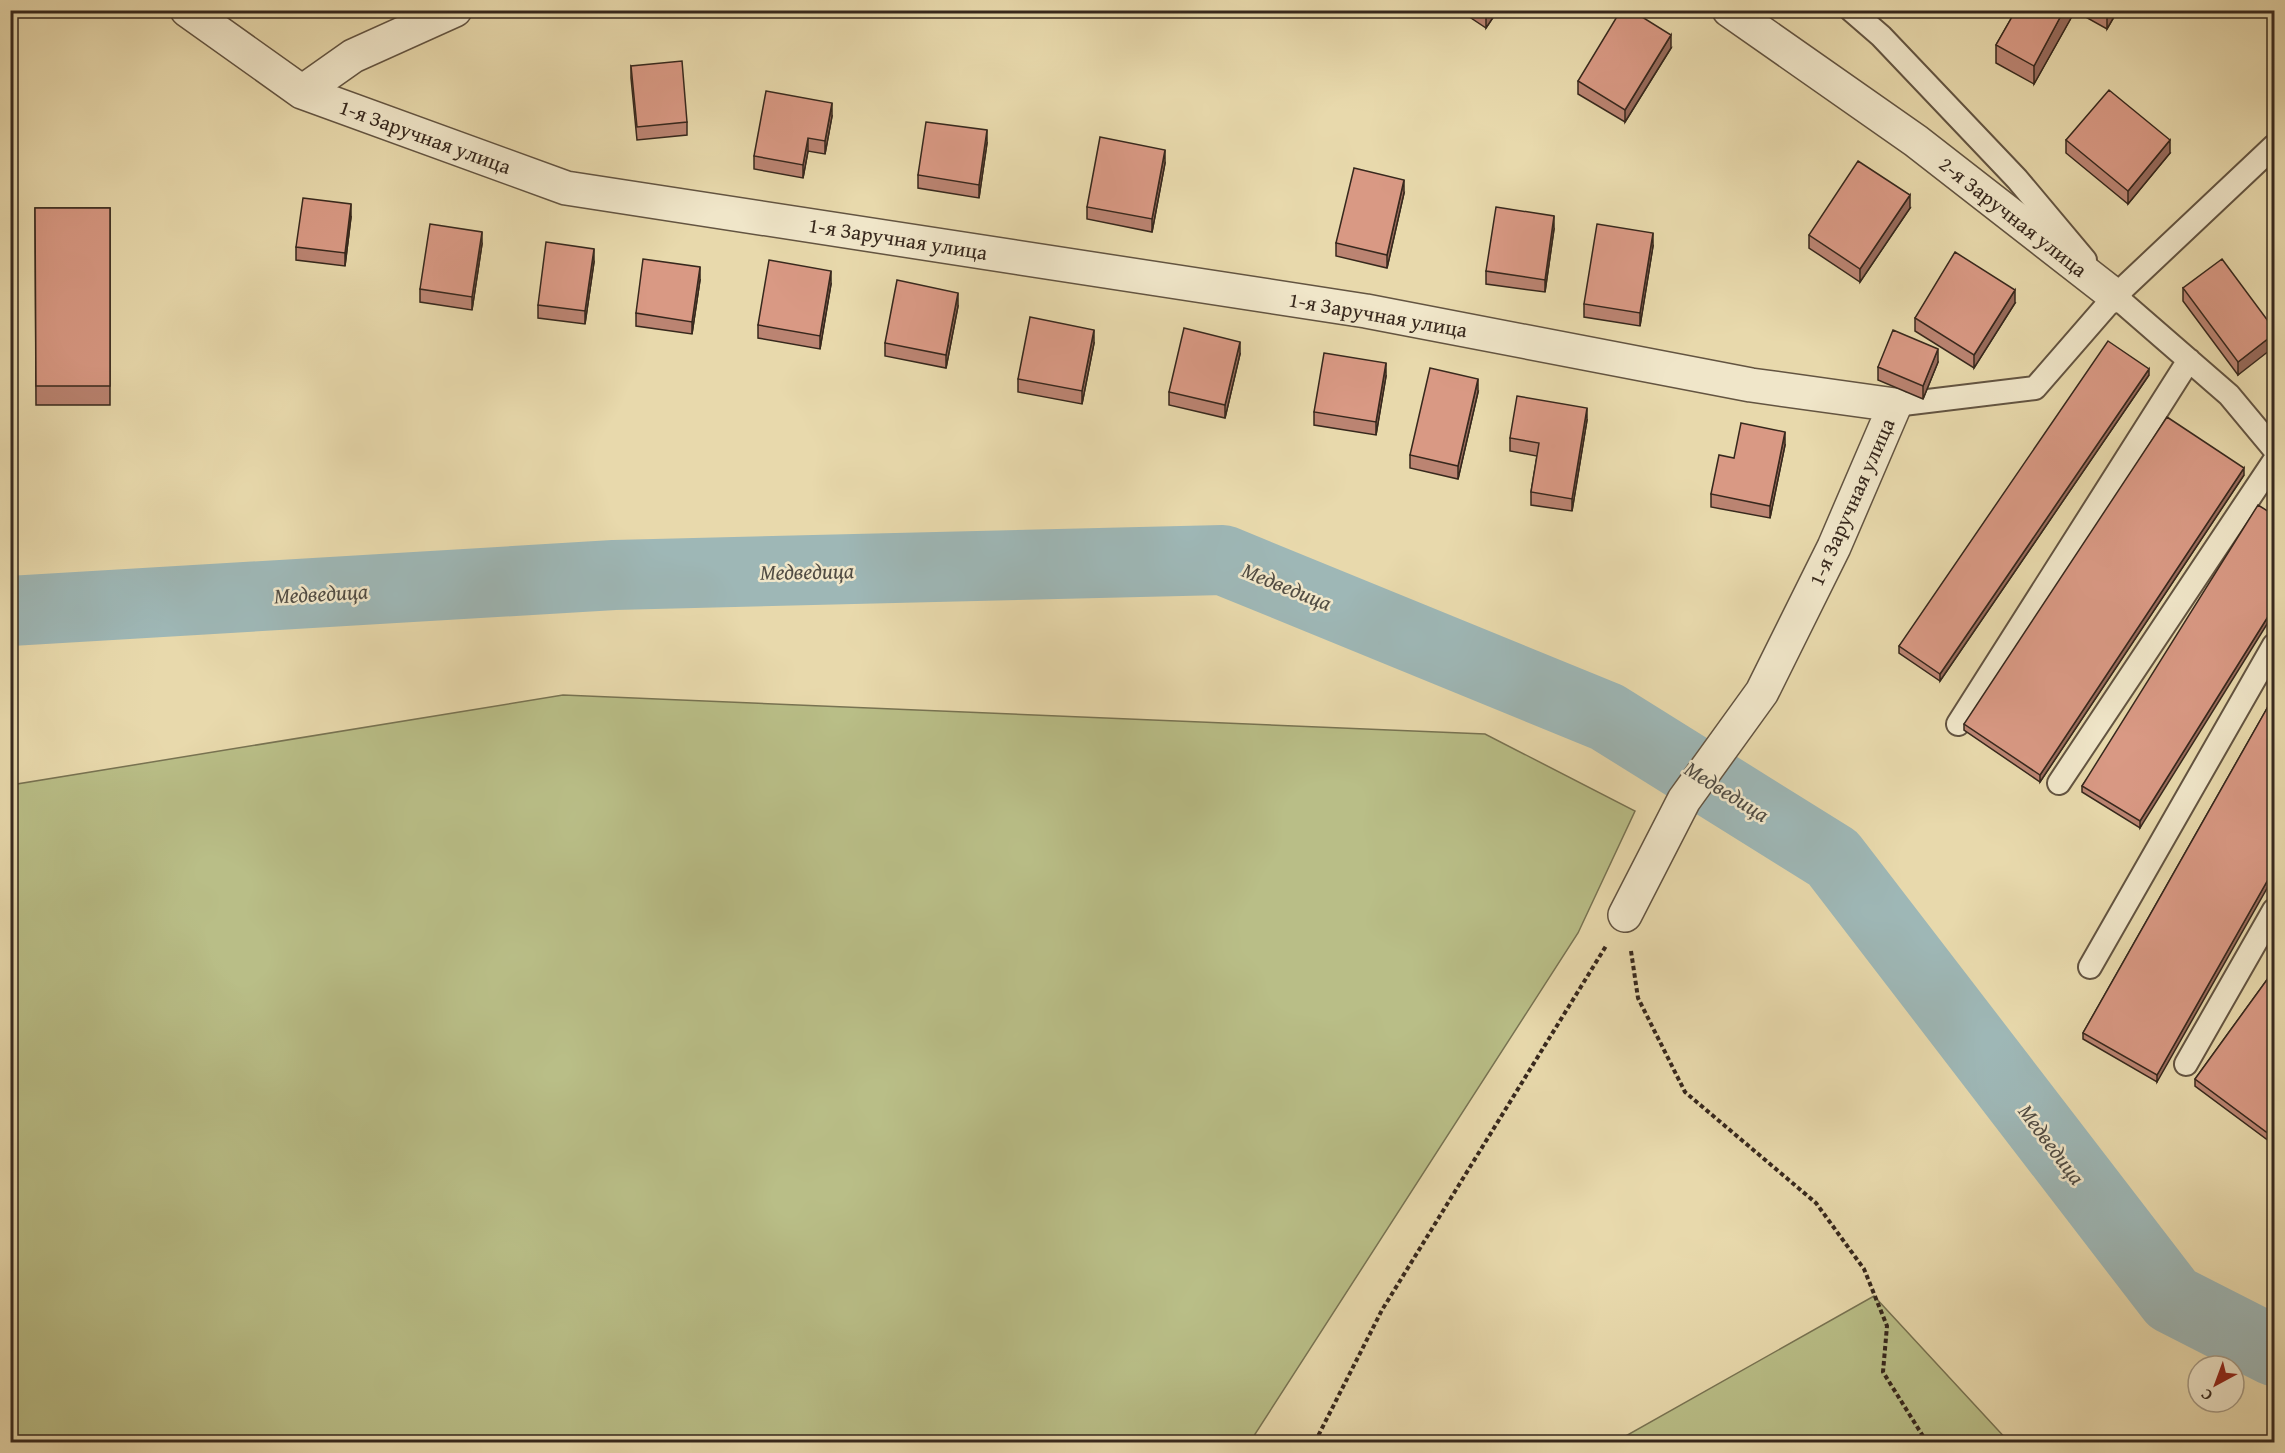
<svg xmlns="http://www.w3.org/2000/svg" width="2285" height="1453" font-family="'Gentium Book Plus',serif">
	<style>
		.green { fill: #b9be87; stroke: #787352; stroke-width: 1.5 }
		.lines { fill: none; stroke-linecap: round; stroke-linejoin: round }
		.river { stroke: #9eb7b6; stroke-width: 70 }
		.lane-casing { stroke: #635441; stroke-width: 26 }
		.street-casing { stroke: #635441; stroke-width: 36 }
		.path { stroke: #37281d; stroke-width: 4; stroke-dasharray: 4.5 3; stroke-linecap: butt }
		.lane { stroke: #f0e6c9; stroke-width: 22 }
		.street { stroke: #f0e6c9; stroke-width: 33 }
		.wall { fill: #bb8472; stroke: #37281d; stroke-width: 1.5 }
		.shaded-wall { fill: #986b5c; stroke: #37281d; stroke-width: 1.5 }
		.building { fill: #d99984; stroke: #37281d; stroke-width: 1.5 }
		.labels { text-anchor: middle; stroke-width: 5; stroke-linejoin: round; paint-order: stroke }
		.street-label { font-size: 21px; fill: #37281d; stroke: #f0e6c9 }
		.water-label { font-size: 22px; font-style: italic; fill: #514c43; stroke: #f0e6c9 }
	</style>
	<rect width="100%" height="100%" fill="#e8d9ac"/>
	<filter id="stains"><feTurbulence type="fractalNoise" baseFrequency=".00333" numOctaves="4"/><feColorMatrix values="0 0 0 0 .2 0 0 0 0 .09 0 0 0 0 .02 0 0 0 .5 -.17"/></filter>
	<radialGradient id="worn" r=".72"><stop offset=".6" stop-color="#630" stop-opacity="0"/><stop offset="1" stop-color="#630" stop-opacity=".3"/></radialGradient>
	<!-- green -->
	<path class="green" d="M563 695 1485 734 1635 811 1578 933 1250 1442H11V785Z
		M1874 1296 2009 1442H1615Z"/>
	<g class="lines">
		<!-- river -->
		<path class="river" d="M10 611 614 575 1223 560 1607 717 1833 858 2172 1299 2274 1351"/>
		<defs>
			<path id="lane" d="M1851 10 1881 36 2017 179 2085 260
				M2106 285 2115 296 2229 395 2274 449
				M1895 405 2035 388 2115 296 2274 146
				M1958 724 2189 360
				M2059 783 2274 461
				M2090 967 2274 645
				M2186 1064 2274 910"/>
			<path id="street" d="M187 10 302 92 566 188 1366 311 1751 385 1895 405 1834 547 1762 692 1684 800 1625 915
				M1729 10 1916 141 2115 296
				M302 92 353 56 455 10"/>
		</defs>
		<!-- lane casing -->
		<use href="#lane" class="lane-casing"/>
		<!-- street casing -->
		<use href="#street" class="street-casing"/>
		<!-- path -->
		<path class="path" d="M1631 951 1638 998 1685 1092 1816 1203 1864 1269 1887 1326 1883 1372 1926 1441 1930 1442
			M1315 1442 1382 1310 1606 946"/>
		<!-- lane -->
		<use href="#lane" class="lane"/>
		<!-- street -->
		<use href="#street" class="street"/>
	</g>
	<!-- wall -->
	<path class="wall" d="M1459 10H1498L1486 28Z
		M2016 10H2118L2107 29 2075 11 2034 84 1996 63V45Z
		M1671 48 1625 122 1578 94V81Z
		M631 66 687 122V135L637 140 631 78Z
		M832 116 825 154 808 151 803 178 754 169V156Z
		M2066 140 2170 153 2128 204 2066 153Z
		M987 143 979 198 918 188V175Z
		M1165 163 1152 232 1087 219V207Z
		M1404 193 1387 268 1336 256V243Z
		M35 208H110V405H36Z
		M1910 208 1860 282 1809 248V235Z
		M351 217 345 266 296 260V247Z
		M1554 229 1545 292 1486 284V271Z
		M482 244 472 310 420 302V289Z
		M1653 246 1640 326 1584 317V304Z
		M594 262 585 324 538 318V305Z
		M700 280 692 334 636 326V313Z
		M831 284 820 349 758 338V325Z
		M2183 288 2274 329 2238 375 2183 301Z
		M2015 303 1974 368 1915 331V318Z
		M958 306 946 368 885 356V343Z
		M1094 343 1082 404 1018 392V379Z
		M1240 354 1225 418 1169 405V392Z
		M1938 362 1923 399 1878 380V367Z
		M2149 375 1940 681 1899 653V646Z
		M1386 376 1376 435 1314 425V412Z
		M1478 392 1458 479 1410 468V455Z
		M1587 420 1572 511 1531 505V492L1537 456 1510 451V438Z
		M1785 445 1770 518 1711 507V494L1734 458Z
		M2244 475 2040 782 1964 730V724Z
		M2274 515 2140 828 2082 792V786Z
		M2274 696 2157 1082 2083 1039V1033Z
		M2274 970 2273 1144 2195 1086V1079Z"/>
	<!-- shaded-wall -->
	<path class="shaded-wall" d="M1489 10H1498L1486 28V16Z
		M2064 10 2075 11 2034 84V66Z
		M2107 10H2118L2107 29Z
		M1671 35V48L1625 122V110Z
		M832 103V116L825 154V141Z
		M987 130V143L979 198V185Z
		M808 138V151L803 178V165Z
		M2170 140V153L2128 204V191Z
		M1165 150V163L1152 232V219Z
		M1404 180V193L1387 268V255Z
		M1910 195V208L1860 282V269Z
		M351 204V217L345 266V253Z
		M1554 216V229L1545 292V280Z
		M482 232V244L472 310V297Z
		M1653 233V246L1640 326V313Z
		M594 249V262L585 324V311Z
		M700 267V280L692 334V322Z
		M831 271V284L820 349V336Z
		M2015 290V303L1974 368V355Z
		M958 293V306L946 368V355Z
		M1094 330V343L1082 404V391Z
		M2274 334V347L2238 375V362Z
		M1240 342V354L1225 418V405Z
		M1938 349V362L1923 399V386Z
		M1386 363V376L1376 435V422Z
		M2149 369V375L1940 681V674Z
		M1478 379V392L1458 479V466Z
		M1587 408V420L1572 511V499Z
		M1785 432V445L1770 518V506Z
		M2244 468V475L2040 782V775Z
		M2274 607V613L2140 828V821Z
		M2274 869V876L2157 1082V1075Z"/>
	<!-- building -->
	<path class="building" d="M1478 10H1489L1486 16Z
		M1621 10H1631L1671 35 1625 110 1578 81Z
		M2016 10H2064L2034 66 1996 45Z
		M682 61 687 122 637 127 631 66Z
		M2109 90 2170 140 2128 191 2066 140Z
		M766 91 832 103 825 141 808 138 803 165 754 156Z
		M926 122 987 130 979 185 918 175Z
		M1100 137 1165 150 1152 219 1087 207Z
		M1858 161 1910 195 1860 269 1809 235Z
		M1354 168 1404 180 1387 255 1336 243Z
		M303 198 351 204 345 253 296 247Z
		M1496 207 1554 216 1545 280 1486 271Z
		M35 208H110V386H36Z
		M430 224 482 232 472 297 420 289Z
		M1597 224 1653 233 1640 313 1584 304Z
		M546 242 594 249 585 311 538 305Z
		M1955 252 2015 290 1974 355 1915 318Z
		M643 259 700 267 692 322 636 313Z
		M2222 259 2274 329V334L2238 362 2183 288Z
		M769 260 831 271 820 336 758 325Z
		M897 280 958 293 946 355 885 343Z
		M1030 317 1094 330 1082 391 1018 379Z
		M1184 328 1240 342 1225 405 1169 392Z
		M1893 330 1938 349 1923 386 1878 367Z
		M2108 341 2149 369 1940 674 1899 646Z
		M1324 353 1386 363 1376 422 1314 412Z
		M1430 368 1478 379 1458 466 1410 455Z
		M1517 396 1587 408 1572 499 1531 492 1539 443 1510 438Z
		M2167 417 2244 468 2040 775 1964 724Z
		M1741 423 1785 432 1770 506 1711 494 1719 455 1734 458Z
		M2258 505 2274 515V607L2140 821 2082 786Z
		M2274 696V869L2157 1075 2083 1033Z
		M2274 970V1135L2273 1137 2195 1079Z"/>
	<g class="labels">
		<!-- street labels -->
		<g class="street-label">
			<text transform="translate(425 137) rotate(20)" y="7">1-я Заручная улица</text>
			<text transform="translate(2013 217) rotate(38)" y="7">2-я Заручная улица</text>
			<text transform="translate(898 239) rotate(9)" y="7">1-я Заручная улица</text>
			<text transform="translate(1378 315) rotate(10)" y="7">1-я Заручная улица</text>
			<text transform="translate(1852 502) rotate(-66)" y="7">1-я Заручная улица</text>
		</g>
		<!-- water labels -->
		<g class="water-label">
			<text transform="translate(807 571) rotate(-1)" y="8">Медведица</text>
			<text transform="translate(1287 586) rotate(22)" y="8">Медведица</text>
			<text transform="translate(321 593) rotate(-3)" y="8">Медведица</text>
			<text transform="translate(1727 791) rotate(32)" y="8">Медведица</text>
			<text transform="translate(2052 1144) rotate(53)" y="8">Медведица</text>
		</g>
	</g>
	<!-- margin -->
	<rect width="2285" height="1453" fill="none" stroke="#e8d9ac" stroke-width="36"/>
	<rect x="12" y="12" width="2261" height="1429" fill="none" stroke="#37281d" stroke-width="3"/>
	<rect x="18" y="18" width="2249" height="1417" fill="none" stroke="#37281d" stroke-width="1.5"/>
	<!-- north arrow -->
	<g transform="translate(2216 1384) rotate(221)"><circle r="28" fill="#f0e6c9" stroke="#a69a84" stroke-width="1.5"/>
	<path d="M0-4.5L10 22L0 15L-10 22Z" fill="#8f2418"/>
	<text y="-9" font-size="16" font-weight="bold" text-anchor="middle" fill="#37281d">С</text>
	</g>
	<rect width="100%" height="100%" filter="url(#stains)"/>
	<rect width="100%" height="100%" fill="url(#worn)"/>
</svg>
